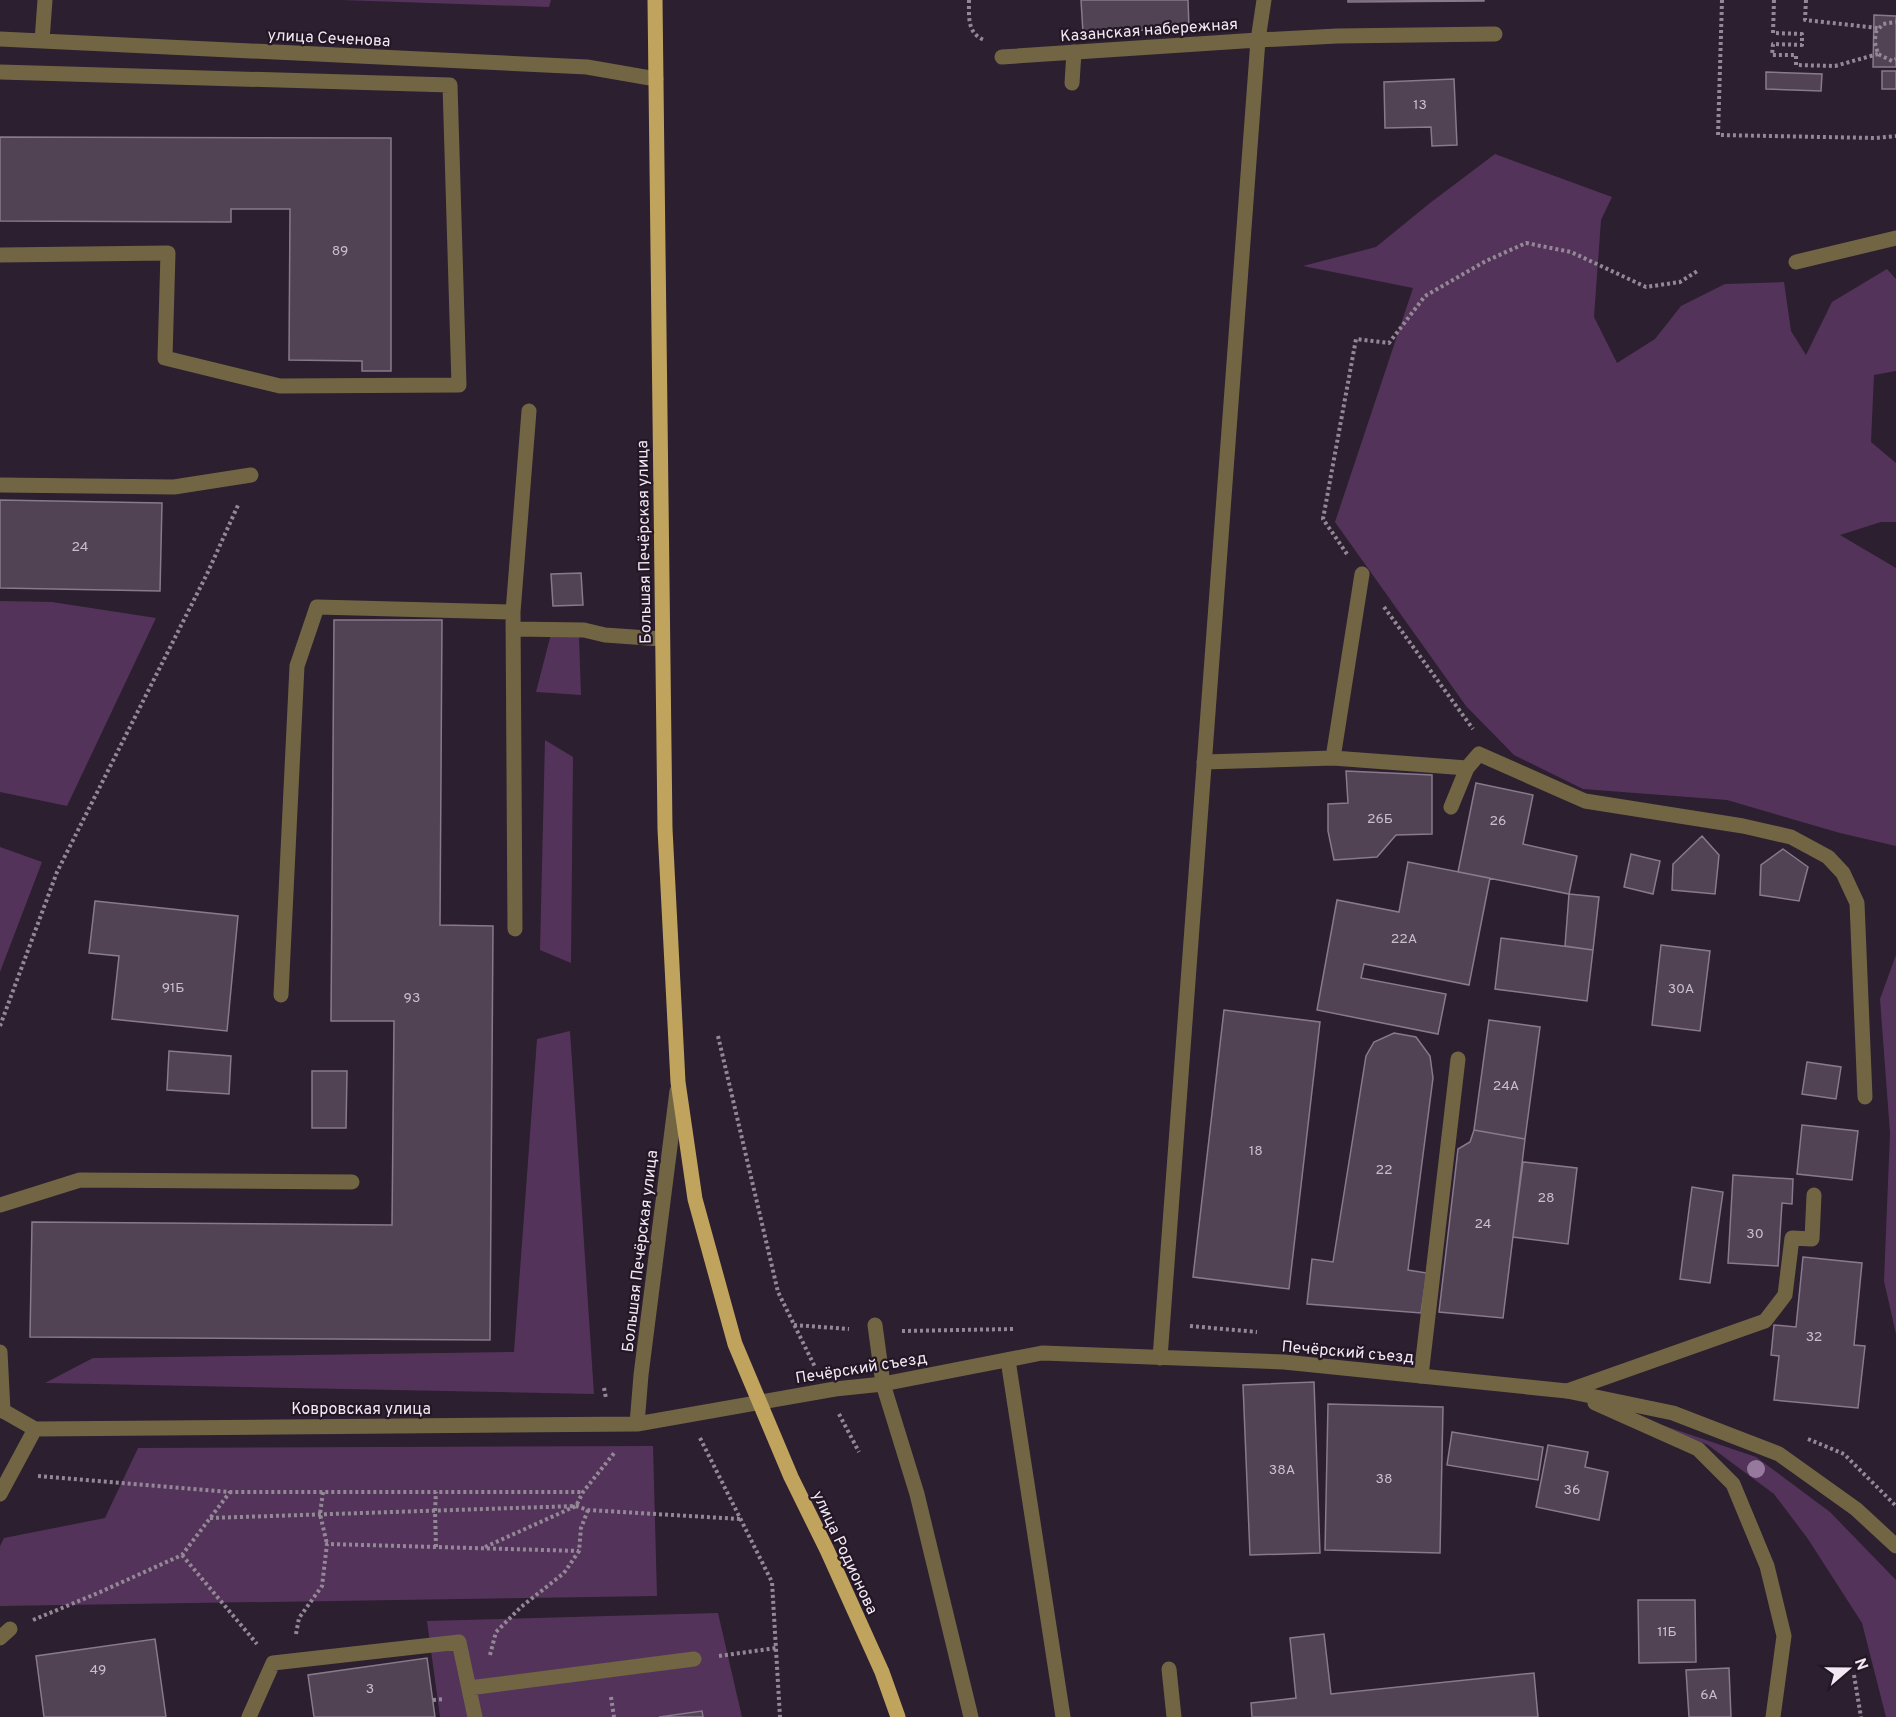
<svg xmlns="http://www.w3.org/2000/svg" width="1896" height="1717" font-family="Overpass,sans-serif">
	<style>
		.green { fill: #54335b }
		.building { fill: #514354; stroke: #89798c; stroke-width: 1.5 }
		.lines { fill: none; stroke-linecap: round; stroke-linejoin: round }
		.path { stroke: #938895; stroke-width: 4; stroke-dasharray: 3 3; stroke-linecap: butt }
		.service { stroke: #726544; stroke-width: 15 }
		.minor { stroke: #726544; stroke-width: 15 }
		.primary { stroke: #c0a45d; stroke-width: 15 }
		.tree { fill: #97799d }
		.labels { text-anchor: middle; stroke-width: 4.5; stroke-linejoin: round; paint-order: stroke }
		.number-label { font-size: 14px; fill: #c9bfcb }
		.street-label { font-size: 16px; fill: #f1e8f3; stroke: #231625 }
	</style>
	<rect width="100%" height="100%" fill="#2c1f2f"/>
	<!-- green -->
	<path class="green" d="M341 0H551L549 7Z
		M1495 154 1612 197 1601 220 1594 317 1617 363 1655 339 1681 306 1725 284 1784 282 1791 331 1806 355 1832 302 1887 269 1896 279V371L1874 375 1871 442 1896 463V522H1881L1840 535 1896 568V846L1840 833 1727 800 1583 789 1514 755 1466 706 1335 522 1413 288 1303 266 1376 247 1430 203Z
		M0 601 52 602 156 618 67 806 0 792Z
		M551 634 579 637 581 695 536 692Z
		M545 740 573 757 571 963 540 950Z
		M0 847 42 862 0 972Z
		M1896 955V1334L1884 1281 1890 1133 1880 999Z
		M570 1031 594 1394 45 1383 93 1358 514 1352 537 1039Z
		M1656 1423 1756 1457 1830 1512 1896 1580V1717H1886L1862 1623 1808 1539 1774 1494 1708 1445Z
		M653 1446 657 1596 0 1606V1546L4 1538 105 1518 138 1448Z
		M718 1613 742 1717H440L427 1621Z"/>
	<!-- building -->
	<path class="building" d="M1081 0H1188L1189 28 1083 33Z
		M1348 0H1484V1L1348 2Z
		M1874 15 1896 16V67H1873Z
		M1882 71H1896V89H1882Z
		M1766 72 1822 74 1821 91 1766 89Z
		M1454 79 1457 145 1432 146 1431 127 1385 128 1384 82Z
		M0 137 391 138V371H362V361L289 360 290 209H231V222L0 221Z
		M0 500 162 503 160 591 0 588Z
		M581 573 583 605 553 606 551 574Z
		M334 620H442L440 925 493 926 490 1340 30 1337 32 1222 392 1225 394 1021H331Z
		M1346 771 1432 775V834L1396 835 1377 857 1334 860 1328 831V804L1348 803Z
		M1476 783 1533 795 1523 844 1577 856 1569 894 1458 872Z
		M1702 836 1719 855 1715 894 1672 890 1673 864Z
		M1783 849 1808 867 1799 901 1760 895 1761 865Z
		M1631 854 1660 861 1653 894 1624 887Z
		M1408 862 1490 878 1469 985 1364 964 1361 978 1446 994 1438 1034 1317 1010 1337 900 1399 912Z
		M1569 894 1599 897 1593 950 1565 946Z
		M95 901 238 916 227 1031 112 1019 119 956 89 953Z
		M1501 938 1593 950 1587 1001 1495 989Z
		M1661 945 1710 951 1700 1031 1652 1025Z
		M1224 1010 1320 1022 1289 1289 1193 1277Z
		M1489 1020 1540 1027 1525 1139 1474 1130Z
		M1394 1033 1416 1037 1430 1056 1433 1078 1408 1270 1427 1273 1421 1313 1307 1304 1312 1259 1333 1262 1366 1056 1374 1042Z
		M169 1051 231 1056 229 1094 167 1090Z
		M1807 1062 1841 1067 1836 1099 1802 1094Z
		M312 1071H347L346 1128H312Z
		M1802 1125 1858 1131 1852 1180 1797 1174Z
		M1474 1130 1525 1139 1503 1318 1439 1312 1458 1149 1470 1142Z
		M1523 1162 1577 1168 1568 1244 1513 1237Z
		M1733 1175 1793 1179 1792 1204 1782 1203 1778 1266 1728 1263Z
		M1692 1187 1723 1192 1710 1283 1680 1279Z
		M1803 1257 1862 1263 1854 1345 1865 1346 1858 1408 1774 1400 1779 1356 1771 1355 1774 1325 1796 1327Z
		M1314 1382 1320 1553 1250 1555 1243 1385Z
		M1328 1404 1443 1407 1440 1553 1325 1550Z
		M1452 1432 1543 1447 1538 1480 1447 1465Z
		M1548 1445 1588 1452 1585 1467 1608 1472 1599 1520 1536 1507Z
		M1638 1600H1695L1696 1662 1639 1663Z
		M1324 1634 1331 1694 1534 1673 1538 1717H1252L1251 1703 1296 1698 1290 1638Z
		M155 1639 166 1717H44L36 1656Z
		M427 1658 435 1717H314L308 1675Z
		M1729 1668 1731 1717H1689L1686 1670Z
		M702 1711 703 1717H659Z"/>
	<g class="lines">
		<!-- path -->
		<path class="path" d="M969 0C969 17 967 33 984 40
			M1722 0 1718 135 1876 138 1896 136
			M1774 0 1773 33 1802 34V45L1773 44 1772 55H1796V65L1835 66 1878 54
			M1806 0 1805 20 1878 28
			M1875 39 1876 32 1883 24 1896 22
			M1875 43 1878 54 1892 61 1896 59
			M1347 554 1323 519 1356 339 1389 343 1425 296 1486 261 1526 243 1571 252 1646 287 1680 282 1699 270
			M1384 607 1473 729
			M0 1026 57 872 207 574 239 503
			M718 1036 778 1292 815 1367
			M794 1325 849 1329
			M1190 1326 1257 1332
			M902 1331 1014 1329
			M604 1388 606 1398
			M839 1414 859 1452
			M700 1438 772 1582 780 1717
			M1808 1439 1844 1454 1896 1506
			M38 1476 230 1492H583
			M323 1492 320 1514 327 1544
			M210 1518 576 1506 588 1510 740 1519
			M436 1547 435 1511 436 1492
			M485 1547 576 1506 583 1492 615 1452
			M182 1555 257 1644
			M33 1620 98 1593 182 1555 230 1492
			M296 1634 299 1618 322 1586 327 1544 579 1551
			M490 1655 496 1632 521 1607 564 1573 579 1551 581 1528 588 1510
			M719 1656 776 1648
			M1854 1675 1861 1717
			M611 1697 614 1717
			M433 1700 444 1699"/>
		<!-- service -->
		<path class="service" d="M1258 40 1337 36 1495 34
			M0 72 450 85 459 385 280 386 165 358 168 253 0 255
			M1072 83 1074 52
			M1796 262 1896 238
			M0 485 174 487 251 475
			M513 629 584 630 605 635 662 639
			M1333 758 1362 574
			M1204 762 1333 758 1467 768 1479 754 1585 801 1743 826 1791 837 1828 857 1843 873 1857 903 1865 1097
			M1451 807 1467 768
			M515 929 513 612 529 411
			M281 995 297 666 317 607 513 612
			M0 1205 80 1180 352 1182
			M875 1325 883 1384 917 1494 971 1717
			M0 1352 3 1411
			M1008 1360 1063 1717
			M1421 1376 1458 1059
			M1567 1391 1765 1321 1785 1295 1792 1238 1812 1239 1814 1195
			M0 1638 10 1629
			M1169 1669 1174 1717
			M469 1688 694 1659
			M249 1717 273 1663 459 1642 475 1717"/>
		<!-- minor -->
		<path class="minor" d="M0 39 587 67 656 79
			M42 41 45 0
			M1002 57 1258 40 1264 0
			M1160 1358 1258 40
			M1595 1403 1698 1449 1733 1484 1767 1566 1784 1636 1773 1717
			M0 1409 35 1429
			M637 1424 641 1375 677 1091
			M35 1429 637 1424 835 1389 883 1384 1042 1353 1284 1362 1567 1391 1673 1413 1779 1454 1856 1509 1896 1546
			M0 1494 35 1429"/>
		<!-- primary -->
		<path class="primary" d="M655 0 665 829 678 1082 695 1199 735 1344 791 1477 827 1550 882 1672 898 1717"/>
	</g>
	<!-- trees -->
	<circle class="tree" cx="1756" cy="1469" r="9"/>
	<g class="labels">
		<!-- number labels -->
		<g class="number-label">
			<text x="1420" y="109">13</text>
			<text x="340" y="255">89</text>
			<text x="80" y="551">24</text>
			<text x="1380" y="823">26Б</text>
			<text x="1498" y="825">26</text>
			<text x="1404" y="943">22А</text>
			<text x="173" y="992">91Б</text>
			<text x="1681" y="993">30А</text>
			<text x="412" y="1002">93</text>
			<text x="1506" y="1090">24А</text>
			<text x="1256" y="1155">18</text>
			<text x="1384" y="1174">22</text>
			<text x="1546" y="1202">28</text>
			<text x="1483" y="1228">24</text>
			<text x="1755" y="1238">30</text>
			<text x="1814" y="1341">32</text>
			<text x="1282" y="1474">38А</text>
			<text x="1384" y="1483">38</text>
			<text x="1572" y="1494">36</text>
			<text x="1667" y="1636">11Б</text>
			<text x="98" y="1674">49</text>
			<text x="370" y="1693">3</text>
			<text x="1709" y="1699">6А</text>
		</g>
		<!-- street labels -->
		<g class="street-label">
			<text transform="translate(1149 29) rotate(-4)" y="6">Казанская набережная</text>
			<text transform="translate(329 37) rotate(3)" y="6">улица Сеченова</text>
			<text transform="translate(643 542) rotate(-91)" y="6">Большая Печёрская улица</text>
			<text transform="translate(639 1251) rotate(-83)" y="6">Большая Печёрская улица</text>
			<text transform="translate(1348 1351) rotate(5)" y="6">Печёрский съезд</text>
			<text transform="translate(861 1367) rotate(-9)" y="6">Печёрский съезд</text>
			<text x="361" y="1414">Ковровская улица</text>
			<text transform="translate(846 1552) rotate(65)" y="6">улица Родионова</text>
		</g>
	</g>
	<!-- north arrow -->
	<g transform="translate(1848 1669) rotate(70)" stroke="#231625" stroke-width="4.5" paint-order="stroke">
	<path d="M0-4.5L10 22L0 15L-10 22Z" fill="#f1e8f3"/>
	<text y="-9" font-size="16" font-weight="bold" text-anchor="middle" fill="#f1e8f3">N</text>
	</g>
</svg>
